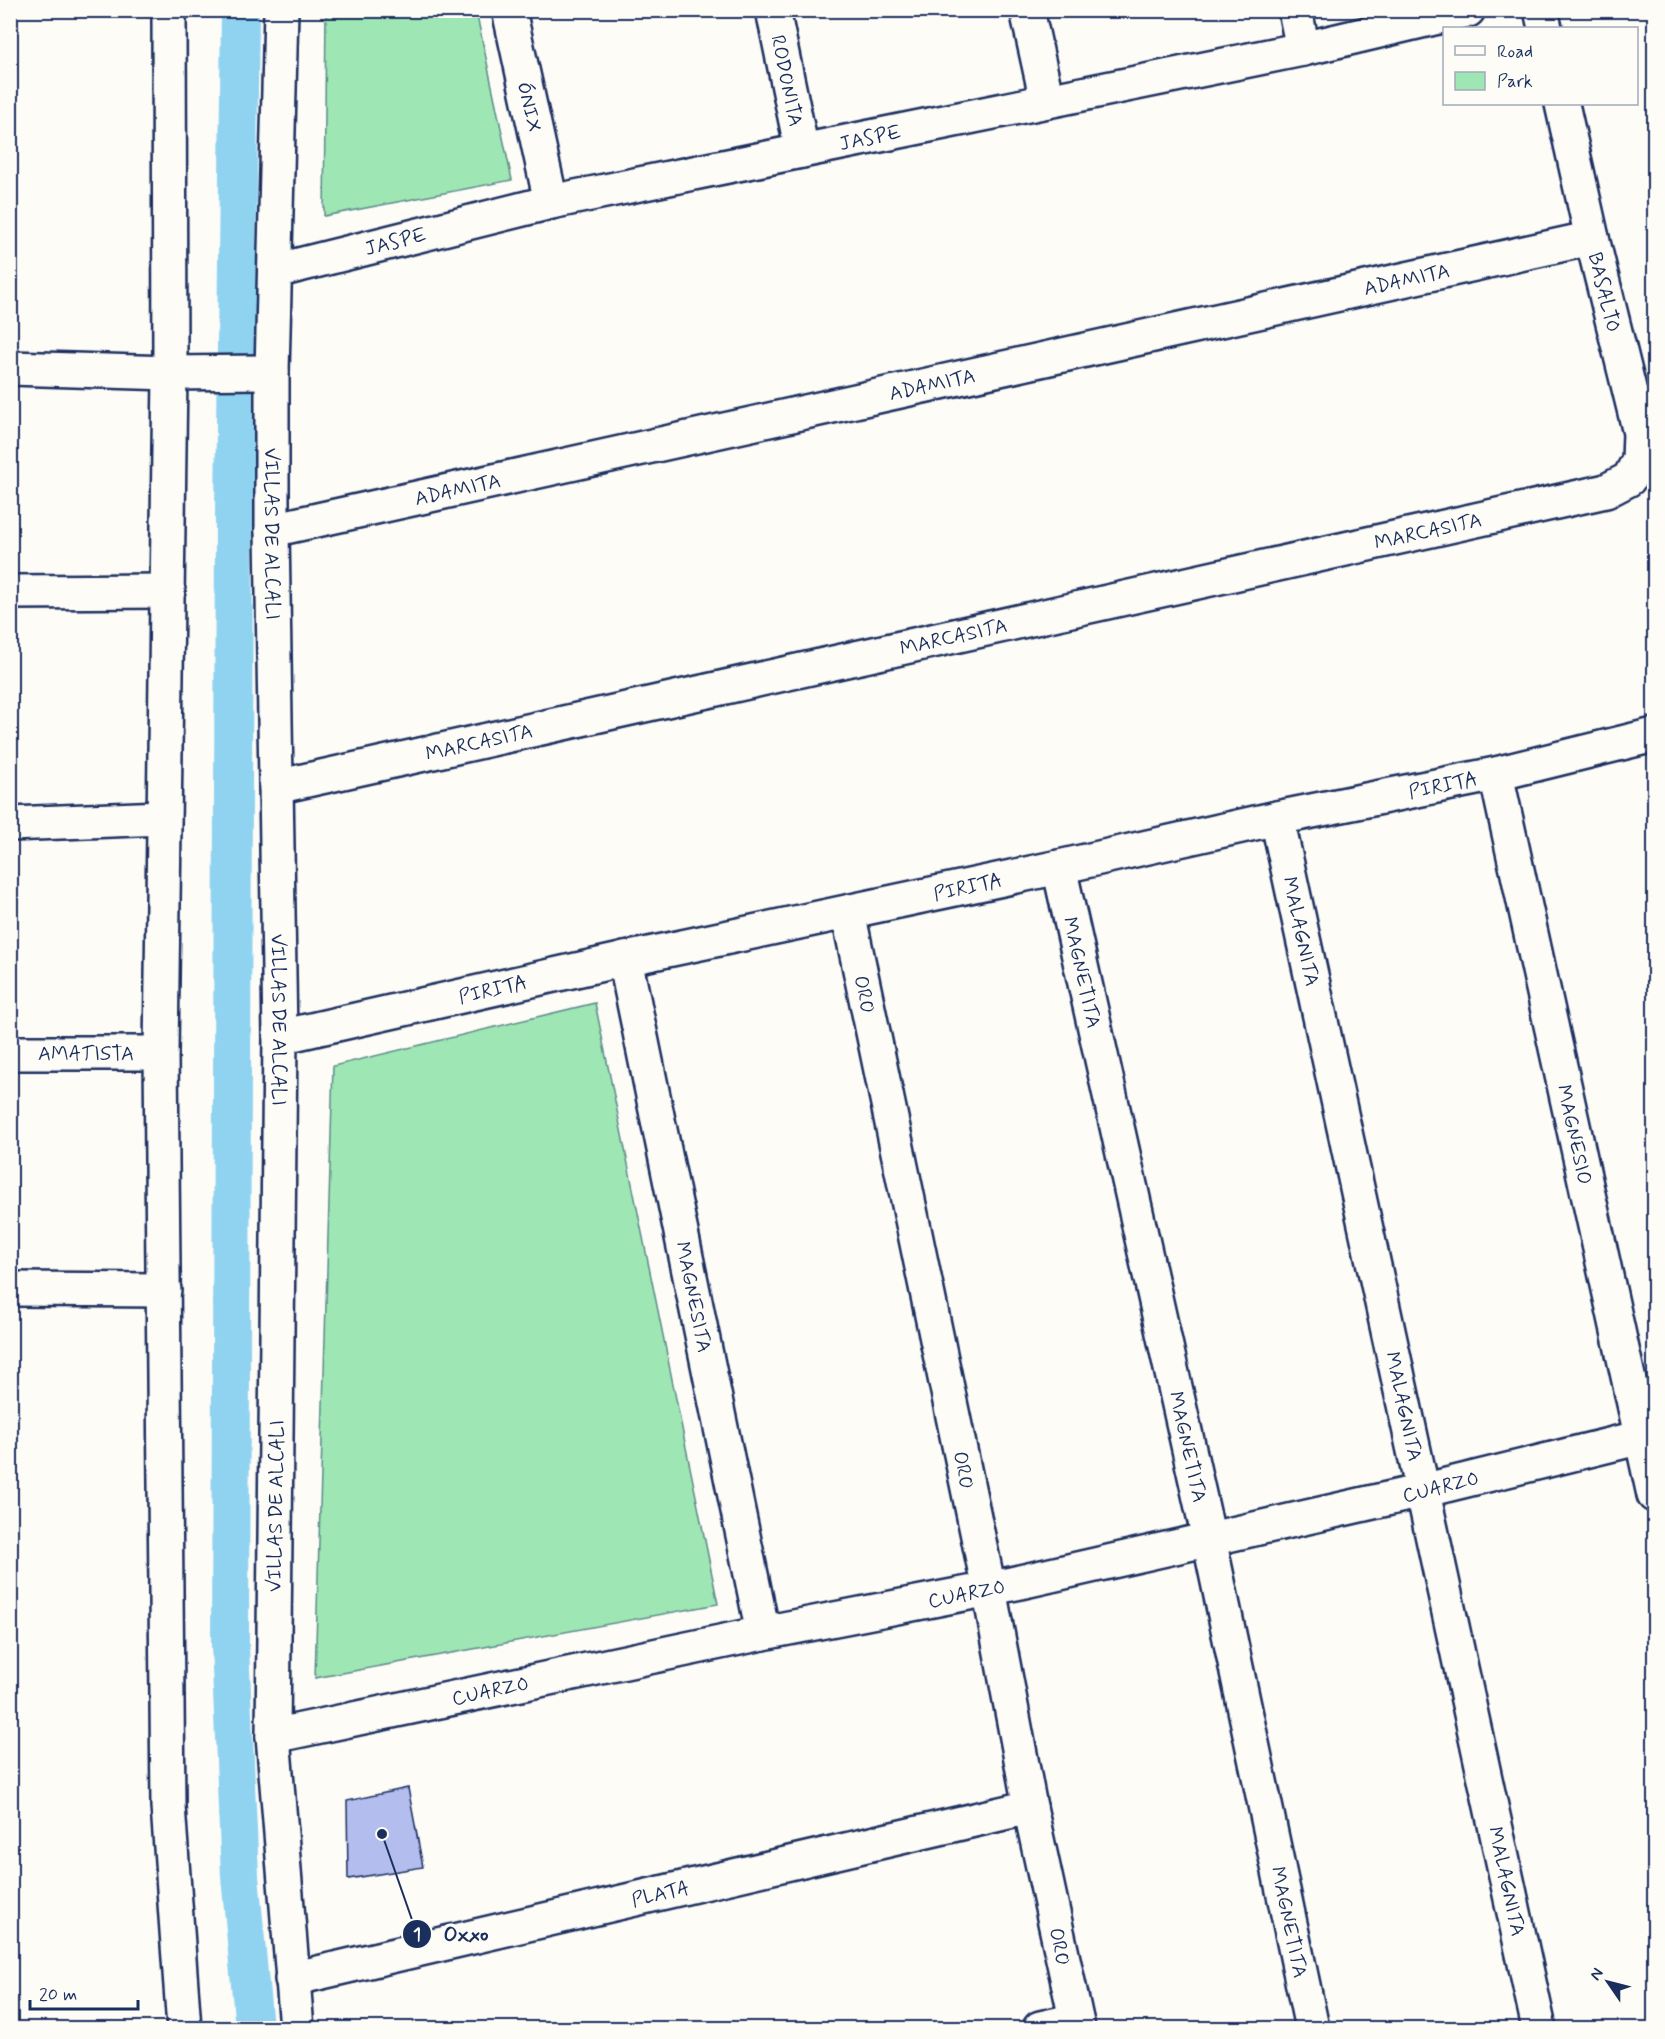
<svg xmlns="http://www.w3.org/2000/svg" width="1665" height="2039" font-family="Mynerve,sans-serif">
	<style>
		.green { fill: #9ee6b4; stroke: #5c8a89; stroke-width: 1.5 }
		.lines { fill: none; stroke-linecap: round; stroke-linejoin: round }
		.canal { stroke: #90d3f1; stroke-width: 38 }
		.building { fill: #b3beef; stroke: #1b2f5e; stroke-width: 1.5 }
		.minor-casing { stroke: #1b2f5e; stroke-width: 38 }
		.minor { stroke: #fdfcf7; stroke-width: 33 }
		.labels { text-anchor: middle; stroke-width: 6; stroke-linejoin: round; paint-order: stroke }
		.street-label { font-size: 20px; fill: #1b2f5e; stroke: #fdfcf7 }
		.leader { fill: none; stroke: #1b2f5e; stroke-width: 2 }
		.callout-dot { fill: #1b2f5e; stroke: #fdfcf7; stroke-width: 2 }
		.mark-label { font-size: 18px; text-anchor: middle; font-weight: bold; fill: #fff }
		.callout-label { font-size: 21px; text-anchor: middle; font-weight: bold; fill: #1b2f5e; stroke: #fdfcf7; stroke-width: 6; stroke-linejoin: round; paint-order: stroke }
	</style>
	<rect width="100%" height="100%" fill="#fdfcf7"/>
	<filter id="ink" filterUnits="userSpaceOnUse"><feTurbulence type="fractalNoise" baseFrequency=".0167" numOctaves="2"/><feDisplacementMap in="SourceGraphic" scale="12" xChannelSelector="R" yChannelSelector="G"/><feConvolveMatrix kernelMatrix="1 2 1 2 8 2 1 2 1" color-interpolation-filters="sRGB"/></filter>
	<g filter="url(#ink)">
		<!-- green -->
		<path class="green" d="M326 11H476L512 180 324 216Z
			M595 1003 718 1604 315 1678 333 1066Z"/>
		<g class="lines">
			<!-- canal -->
			<path class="canal" d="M240 10 234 511 230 1646 240 1876 254 2028"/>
		</g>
		<!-- building -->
		<path class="building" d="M408 1788 423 1867 348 1879 347 1801Z"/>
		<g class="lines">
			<defs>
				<g id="minor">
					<path d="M169 10 170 373 161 1053 168 1806 184 2028"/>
					<path id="s1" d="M281 10 272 372V530L280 1037 273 1736 297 2028"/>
					<path id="s2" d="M509 10 551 202"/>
					<path id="s3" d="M773 10 802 151"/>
					<path d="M1027 10 1047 101"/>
					<path d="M1295 10 1303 49"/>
					<path d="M1541 10 1545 28"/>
					<path id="s4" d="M275 271 551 202 1303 49 1468 10"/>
					<path d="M10 368 170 373 272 372"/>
					<path id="s5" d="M272 530 1592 238"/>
					<path d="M10 592 168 591"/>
					<path id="s6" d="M1496 774 1654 1495"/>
					<path id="s7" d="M276 787 1606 491 1629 479 1639 460 1640 433 1592 238 1562 104"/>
					<path id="s8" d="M1277 818 1539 2028"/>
					<path d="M10 824 163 818"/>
					<path id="s9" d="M1059 867 1209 1539 1312 2028"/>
					<path id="s10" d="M848 912 989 1589 1030 1807 1078 2028"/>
					<path id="s11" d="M625 959 763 1633"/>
					<path id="s12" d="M280 1037 625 959 1059 867 1277 818 1496 774 1654 735"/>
					<path id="s13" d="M10 1053H161"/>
					<path d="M10 1289 164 1290"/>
					<path id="s14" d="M273 1736 763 1633 989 1589 1422 1491 1654 1434"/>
					<path id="s15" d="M292 1979 1030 1807"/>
					<path d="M1040 2028 1076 2020"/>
				</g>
			</defs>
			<!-- minor casing -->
			<use href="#minor" class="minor-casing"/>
			<!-- minor -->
			<use href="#minor" class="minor"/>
		</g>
	</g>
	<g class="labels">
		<!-- street labels -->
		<g class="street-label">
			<text dy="7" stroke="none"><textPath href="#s3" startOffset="72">RODONITA</textPath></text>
			<text dy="7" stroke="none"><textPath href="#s2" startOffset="99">ÓNIX</textPath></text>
			<text dy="7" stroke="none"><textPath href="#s4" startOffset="610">JASPE</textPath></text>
			<text dy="7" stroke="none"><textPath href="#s4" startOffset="124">JASPE</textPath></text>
			<text dy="7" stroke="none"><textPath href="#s5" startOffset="1162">ADAMITA</textPath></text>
			<text transform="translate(1605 292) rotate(76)" y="7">BASALTO</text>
			<text dy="7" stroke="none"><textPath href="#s5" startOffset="676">ADAMITA</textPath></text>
			<text dy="7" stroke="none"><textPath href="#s5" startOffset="190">ADAMITA</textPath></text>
			<text dy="7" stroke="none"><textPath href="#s7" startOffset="1180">MARCASITA</textPath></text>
			<text dy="7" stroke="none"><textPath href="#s1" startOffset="524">VILLAS DE ALCALI</textPath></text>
			<text dy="7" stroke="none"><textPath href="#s7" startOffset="694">MARCASITA</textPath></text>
			<text dy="7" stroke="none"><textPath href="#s7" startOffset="208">MARCASITA</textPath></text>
			<text dy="7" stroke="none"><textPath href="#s12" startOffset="1190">PIRITA</textPath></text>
			<text dy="7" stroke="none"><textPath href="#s12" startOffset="704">PIRITA</textPath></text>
			<text dy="7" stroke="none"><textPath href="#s8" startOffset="116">MALAGNITA</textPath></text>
			<text dy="7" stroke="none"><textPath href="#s9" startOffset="108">MAGNETITA</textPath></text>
			<text dy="7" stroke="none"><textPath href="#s12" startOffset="218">PIRITA</textPath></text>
			<text dy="7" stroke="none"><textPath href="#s10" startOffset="84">ORO</textPath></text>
			<text dy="7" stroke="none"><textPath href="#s1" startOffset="1010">VILLAS DE ALCALI</textPath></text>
			<text dy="7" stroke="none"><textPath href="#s13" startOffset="76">AMATISTA</textPath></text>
			<text dy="7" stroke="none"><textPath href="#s6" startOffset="369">MAGNESIO</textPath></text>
			<text dy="7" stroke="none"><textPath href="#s11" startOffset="345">MAGNESITA</textPath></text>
			<text dy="7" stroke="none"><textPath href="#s8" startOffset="602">MALAGNITA</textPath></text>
			<text dy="7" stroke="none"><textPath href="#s9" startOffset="594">MAGNETITA</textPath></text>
			<text dy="7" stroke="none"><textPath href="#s10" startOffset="570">ORO</textPath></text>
			<text dy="7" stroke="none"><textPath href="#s14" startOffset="1194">CUARZO</textPath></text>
			<text transform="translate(275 1506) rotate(-89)" y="7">VILLAS DE ALCALI</text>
			<text dy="7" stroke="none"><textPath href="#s14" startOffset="708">CUARZO</textPath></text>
			<text dy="7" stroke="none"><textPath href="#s14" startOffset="222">CUARZO</textPath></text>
			<text dy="7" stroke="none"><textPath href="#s8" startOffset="1088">MALAGNITA</textPath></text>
			<text dy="7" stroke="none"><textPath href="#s15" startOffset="378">PLATA</textPath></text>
			<text dy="7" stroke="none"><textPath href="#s9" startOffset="1080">MAGNETITA</textPath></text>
			<text dy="7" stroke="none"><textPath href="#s10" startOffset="1056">ORO</textPath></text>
		</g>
	</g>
	<!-- callouts -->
	<path class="leader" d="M382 1834L417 1934"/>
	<g class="callout-dot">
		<circle cx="382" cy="1834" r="6"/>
		<circle cx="417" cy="1934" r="15"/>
	</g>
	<g class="mark-label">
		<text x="417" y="1940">1</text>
	</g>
	<g class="callout-label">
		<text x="466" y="1941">Oxxo</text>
	</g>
	<!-- margin -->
	<rect width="1665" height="2039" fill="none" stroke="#fdfcf7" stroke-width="36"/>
	<rect x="18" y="18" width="1629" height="2003" fill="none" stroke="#1b2f5e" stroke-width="2" filter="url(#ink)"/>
	<!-- legend -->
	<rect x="1443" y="27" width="195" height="78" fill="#fdfcf7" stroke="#a3aaba" stroke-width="1.5"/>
	<rect x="1455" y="46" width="30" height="9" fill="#fdfcf7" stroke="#a3aaba" stroke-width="1.5"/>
	<text x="1497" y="57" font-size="18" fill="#1b2f5e">Road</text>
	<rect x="1455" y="72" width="30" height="18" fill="#9ee6b4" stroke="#a3aaba" stroke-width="1.5"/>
	<text x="1497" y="87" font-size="18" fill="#1b2f5e">Park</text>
	<!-- north arrow -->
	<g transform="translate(1608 1982) rotate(305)" stroke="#fdfcf7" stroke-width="4.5" paint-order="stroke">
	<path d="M0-4.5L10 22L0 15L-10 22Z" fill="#1b2f5e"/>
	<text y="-9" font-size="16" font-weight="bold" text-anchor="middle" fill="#1b2f5e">N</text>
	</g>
	<!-- scale -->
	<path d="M30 2000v9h108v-9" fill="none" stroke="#1b2f5e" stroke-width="3"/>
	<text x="39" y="2000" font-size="18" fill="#1b2f5e" stroke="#fdfcf7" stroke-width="4.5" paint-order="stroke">20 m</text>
</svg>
